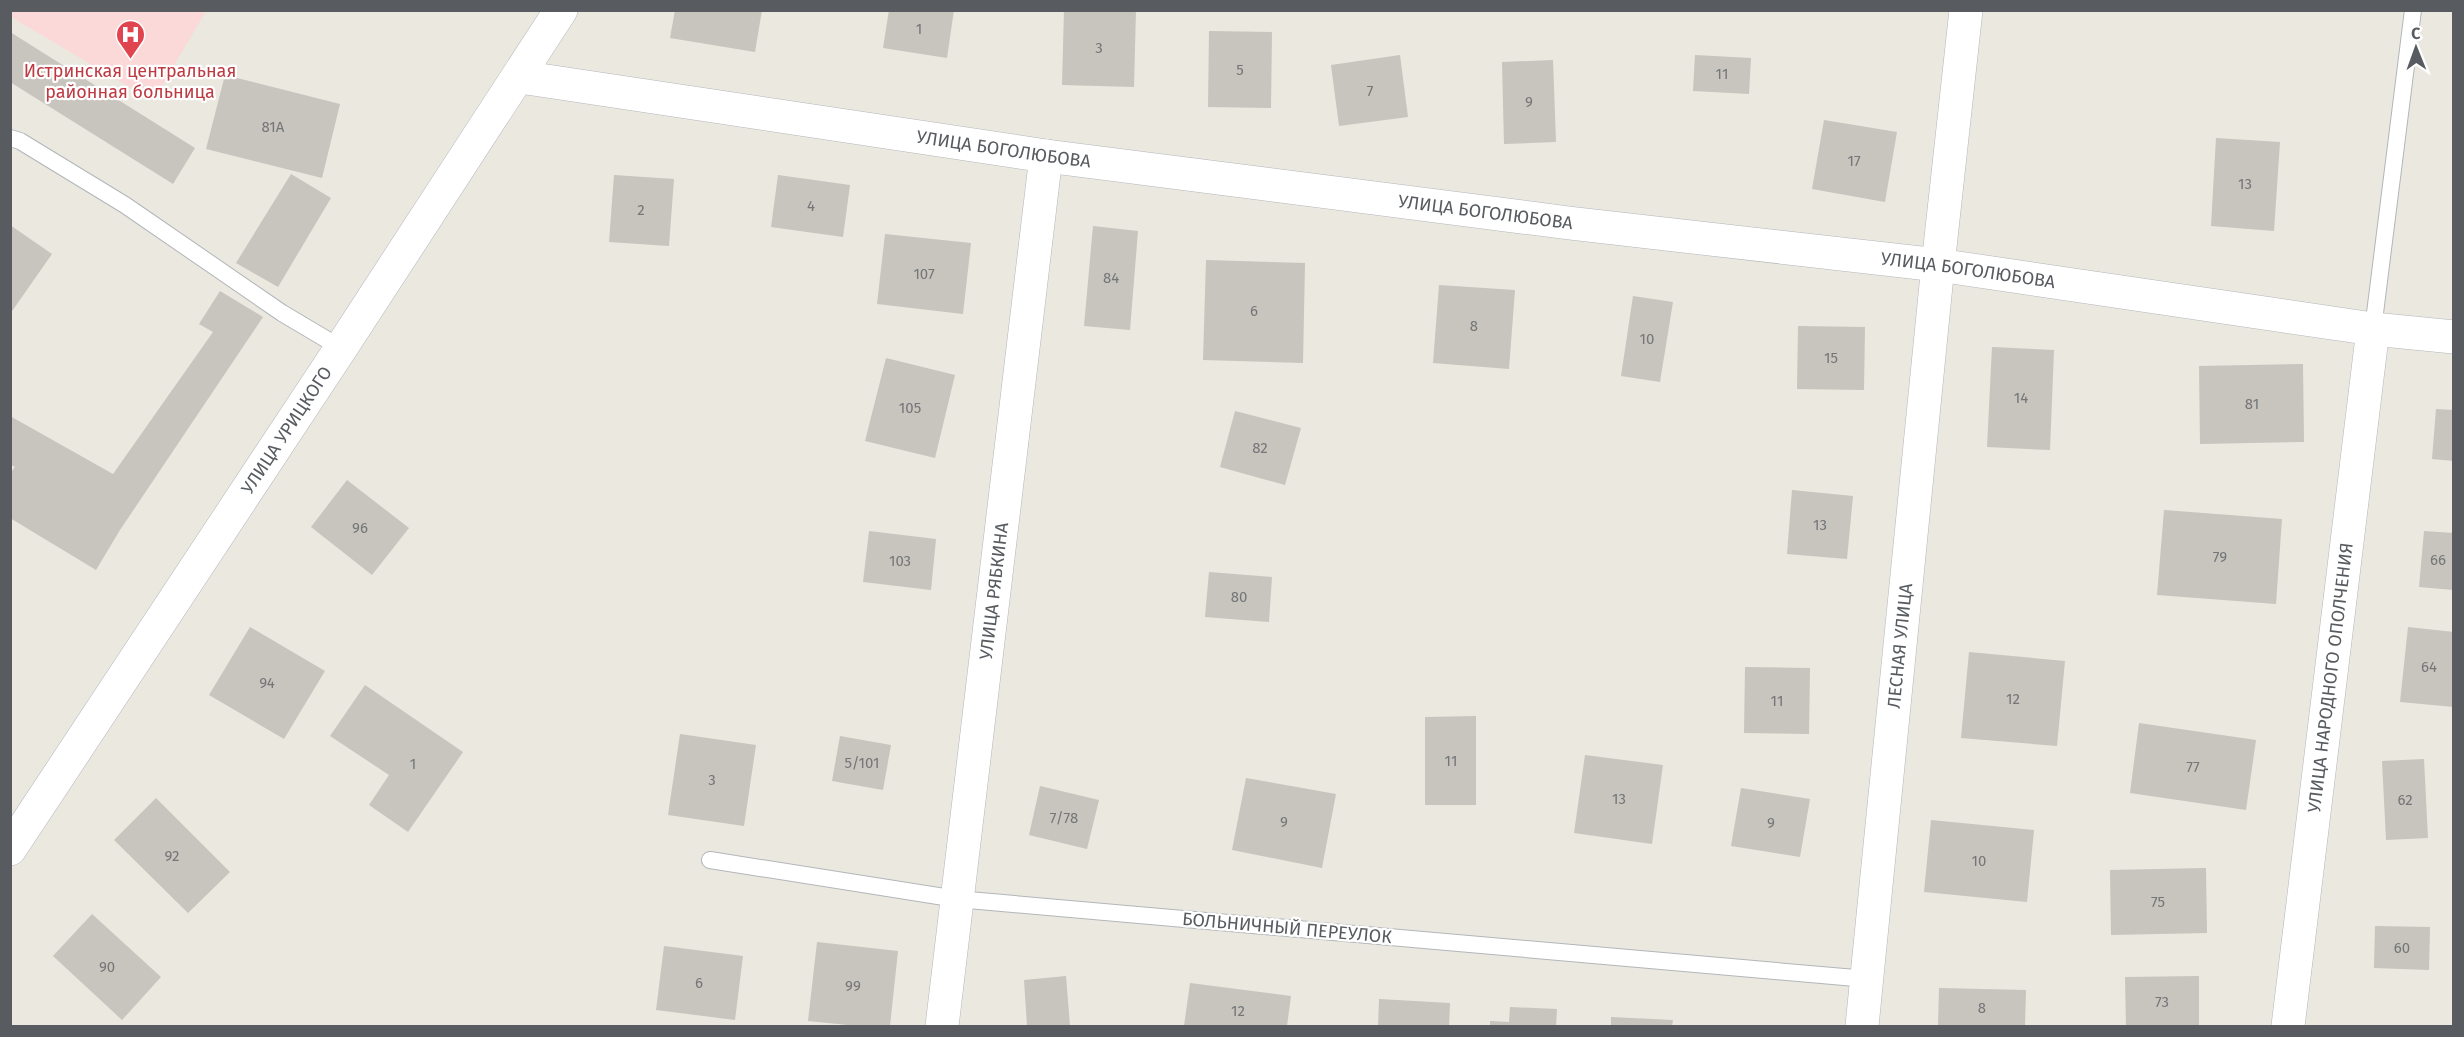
<svg xmlns="http://www.w3.org/2000/svg" width="2464" height="1037" font-family="'Fira Sans',sans-serif">
	<style>
		.medical { fill: #fad9d8 }
		.building { fill: #c8c4be }
		.lines { fill: none; stroke-linecap: round; stroke-linejoin: round }
		.lane-casing { stroke: #b2b6ba; stroke-width: 18 }
		.street-casing { stroke: #b2b6ba; stroke-width: 34 }
		.secondary-casing { stroke: #b3b7bc; stroke-width: 34 }
		.lane { stroke: #fff; stroke-width: 16 }
		.street { stroke: #fff; stroke-width: 33 }
		.secondary { stroke: #fff; stroke-width: 33 }
		.labels { text-anchor: middle; stroke-width: 4.5; stroke-linejoin: round; paint-order: stroke }
		.number-label { font-size: 15px; fill: #747678 }
		.health-label { font-size: 18px; fill: #be3a42; stroke: #fff }
		.street-label { font-size: 18px; fill: #585c60; stroke: #fff }
	</style>
	<rect width="100%" height="100%" fill="#ebe8df"/>
	<!-- medical -->
	<path class="medical" d="M11 10H206V11L153 101 11 17Z"/>
	<!-- building -->
	<path class="building" d="M675 10H762L755 52 670 38Z
		M889 10H954L947 58 883 48Z
		M1064 10H1136L1134 87 1062 85Z
		M1209 31 1272 32 1271 108 1208 107Z
		M10 32 195 148 173 184 10 82Z
		M1400 55 1408 117 1339 126 1331 65Z
		M1695 55 1751 58 1749 94 1693 91Z
		M1553 60 1556 142 1504 144 1502 62Z
		M225 75 340 104 322 178 206 149Z
		M1824 120 1897 132 1885 202 1812 189Z
		M2216 138 2280 142 2274 231 2211 226Z
		M291 174 331 198 278 287 236 263Z
		M614 175 674 179 669 246 609 242Z
		M778 175 850 185 843 237 771 227Z
		M10 225 52 254 10 314Z
		M1093 226 1138 231 1130 330 1084 326Z
		M885 234 971 243 963 314 877 304Z
		M1206 260 1305 263 1303 363 1203 360Z
		M1439 285 1515 290 1509 369 1433 363Z
		M220 291 263 317 120 530 96 570 10 518V474L15 467 10 464V416L113 474 213 332 199 324Z
		M1633 296 1673 302 1660 382 1621 376Z
		M1798 326 1865 327 1864 390 1797 389Z
		M1992 347 2054 350 2050 450 1987 447Z
		M886 358 955 375 935 458 865 441Z
		M2303 364 2304 442 2200 444 2199 366Z
		M2436 409 2454 410V461L2432 459Z
		M1235 411 1301 428 1285 485 1220 467Z
		M347 480 409 528 372 575 311 527Z
		M1792 490 1853 496 1847 559 1787 554Z
		M2164 510 2282 519 2276 604 2157 595Z
		M869 531 936 539 931 590 863 582Z
		M2424 531 2454 533V590L2419 587Z
		M1209 572 1272 577 1269 622 1205 617Z
		M250 627 325 671 284 739 209 695Z
		M2408 627 2454 632V707L2400 702Z
		M1969 652 2065 661 2057 746 1961 738Z
		M1745 667 1810 668 1809 734 1744 733Z
		M365 685 463 752 408 832 369 805 389 775 330 736Z
		M1476 716V805H1425V717Z
		M2139 723 2256 740 2246 810 2130 793Z
		M680 734 756 745 744 826 668 815Z
		M840 736 891 745 883 790 832 781Z
		M1585 755 1663 765 1652 844 1574 833Z
		M2424 759 2428 838 2386 840 2382 761Z
		M1246 778 1336 794 1322 868 1232 850Z
		M1040 786 1099 800 1087 849 1029 835Z
		M1741 788 1810 799 1800 857 1731 846Z
		M156 798 230 872 188 913 114 840Z
		M1931 820 2034 830 2027 902 1924 892Z
		M2206 868 2207 933 2111 935 2110 870Z
		M92 914 161 977 122 1020 53 956Z
		M2375 926 2430 927 2429 970 2374 968Z
		M817 942 898 951 890 1026H858L808 1021Z
		M664 946 743 956 735 1020 656 1010Z
		M1066 976 1070 1026H1027L1024 980Z
		M2199 976V1026H2126L2125 977Z
		M1190 983 1291 996 1287 1026H1184Z
		M1939 988 2026 990 2025 1026H1938Z
		M1379 999 1450 1003 1449 1026H1378Z
		M1510 1007 1557 1009 1556 1026H1490V1021L1509 1022Z
		M1611 1017 1673 1020 1672 1026H1611Z"/>
	<g class="lines">
		<defs>
			<path id="lane" d="M10 138 20 141 125 205 282 313 341 348
				M2373 329 2413 10
				M710 860 957 899 1867 979"/>
			<g id="street">
				<path id="s1" d="M520 77 1046 156 1569 223 1938 265 2373 329 2454 337"/>
				<path id="s2" d="M942 1026 1046 156"/>
				<path id="s3" d="M1862 1026 1938 265 1966 10"/>
				<path id="s4" d="M2288 1026 2373 329"/>
			</g>
			<g id="secondary">
				<path id="s5" d="M10 849 341 348 561 10"/>
			</g>
		</defs>
		<!-- lane casing -->
		<use href="#lane" class="lane-casing"/>
		<!-- street casing -->
		<use href="#street" class="street-casing"/>
		<!-- secondary casing -->
		<use href="#secondary" class="secondary-casing"/>
		<!-- lane -->
		<use href="#lane" class="lane"/>
		<!-- street -->
		<use href="#street" class="street"/>
		<!-- secondary -->
		<use href="#secondary" class="secondary"/>
	</g>
	<!-- icons -->
	<defs>
		<symbol id="hospital-pin" viewBox="-11 -11 22 30"><path d="M0 17L-7.5 6A9.5 9.5 0 1 1 7.5 6Z" fill="#e0444e" stroke="#fff"/><path d="M-5-5h3v3.5h4V-5h3V5h-3V1.5h-4V5h-3Z" fill="#fff"/></symbol>
	</defs>
	<g fill-rule="evenodd">
		<use href="#hospital-pin" x="114" y="18" width="33" height="45"/>
	</g>
	<g class="labels">
		<!-- number labels -->
		<g class="number-label">
			<text x="919" y="34">1</text>
			<text x="1099" y="53">3</text>
			<text x="1240" y="75">5</text>
			<text x="1722" y="79">11</text>
			<text x="1370" y="96">7</text>
			<text x="1529" y="107">9</text>
			<text x="273" y="132">81А</text>
			<text x="1854" y="166">17</text>
			<text x="2245" y="189">13</text>
			<text x="811" y="211">4</text>
			<text x="641" y="215">2</text>
			<text x="924" y="279">107</text>
			<text x="1111" y="283">84</text>
			<text x="1254" y="316">6</text>
			<text x="1474" y="331">8</text>
			<text x="1647" y="344">10</text>
			<text x="1831" y="363">15</text>
			<text x="2021" y="403">14</text>
			<text x="2252" y="409">81</text>
			<text x="910" y="413">105</text>
			<text x="1260" y="453">82</text>
			<text x="1820" y="530">13</text>
			<text x="360" y="533">96</text>
			<text x="2220" y="562">79</text>
			<text x="2438" y="565">66</text>
			<text x="900" y="566">103</text>
			<text x="1239" y="602">80</text>
			<text x="2429" y="672">64</text>
			<text x="267" y="688">94</text>
			<text x="2013" y="704">12</text>
			<text x="1777" y="706">11</text>
			<text x="1451" y="766">11</text>
			<text x="862" y="768">5/101</text>
			<text x="413" y="769">1</text>
			<text x="2193" y="772">77</text>
			<text x="712" y="785">3</text>
			<text x="1619" y="804">13</text>
			<text x="2405" y="805">62</text>
			<text x="1064" y="823">7/78</text>
			<text x="1284" y="827">9</text>
			<text x="1771" y="828">9</text>
			<text x="172" y="861">92</text>
			<text x="1979" y="866">10</text>
			<text x="2158" y="907">75</text>
			<text x="2402" y="953">60</text>
			<text x="107" y="972">90</text>
			<text x="699" y="988">6</text>
			<text x="853" y="991">99</text>
			<text x="2162" y="1007">73</text>
			<text x="1982" y="1013">8</text>
			<text x="1238" y="1016">12</text>
		</g>
		<!-- health labels -->
		<g class="health-label">
			<text x="130" y="77">Истринская центральная<tspan x="130" dy="21">районная больница</tspan></text>
		</g>
		<!-- street labels -->
		<g class="street-label">
			<text dy="6" stroke="none"><textPath href="#s1" startOffset="489">УЛИЦА БОГОЛЮБОВА</textPath></text>
			<text dy="6" stroke="none"><textPath href="#s1" startOffset="975">УЛИЦА БОГОЛЮБОВА</textPath></text>
			<text dy="6" stroke="none"><textPath href="#s1" startOffset="1461">УЛИЦА БОГОЛЮБОВА</textPath></text>
			<text dy="6" stroke="none"><textPath href="#s5" startOffset="502">УЛИЦА УРИЦКОГО</textPath></text>
			<text dy="6" stroke="none"><textPath href="#s2" startOffset="438">УЛИЦА РЯБКИНА</textPath></text>
			<text dy="6" stroke="none"><textPath href="#s3" startOffset="382">ЛЕСНАЯ УЛИЦА</textPath></text>
			<text dy="6" stroke="none"><textPath href="#s4" startOffset="351">УЛИЦА НАРОДНОГО ОПОЛЧЕНИЯ</textPath></text>
			<text transform="translate(1287 928) rotate(5)" y="6">БОЛЬНИЧНЫЙ ПЕРЕУЛОК</text>
		</g>
	</g>
	<!-- border -->
	<rect width="2464" height="1037" fill="none" stroke="#585c60" stroke-width="24"/>
	<!-- north arrow -->
	<g transform="translate(2416 48) rotate(359)" stroke="#ffffff" stroke-width="4.5" paint-order="stroke">
	<path d="M0-4.5L10 22L0 15L-10 22Z" fill="#585c60"/>
	<text y="-9" font-size="16" font-weight="bold" text-anchor="middle" fill="#585c60">С</text>
	</g>
</svg>
